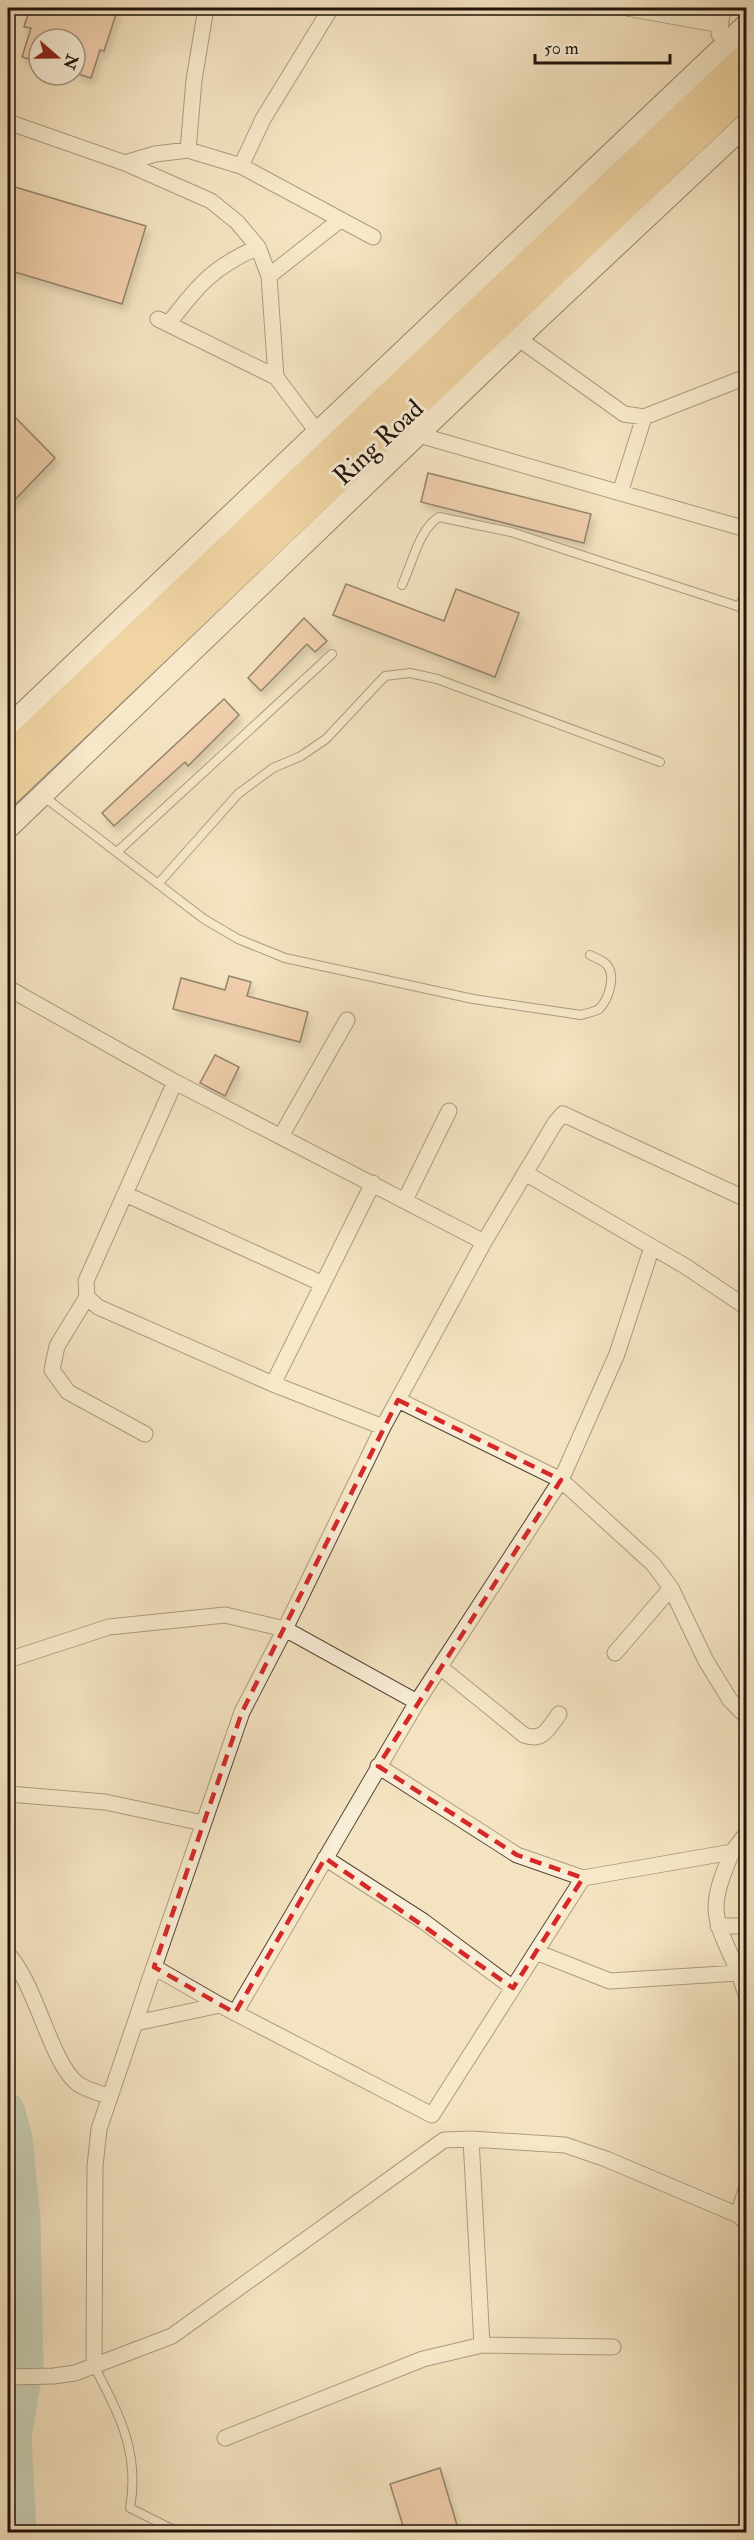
<svg xmlns="http://www.w3.org/2000/svg" width="754" height="2540" font-family="'IM FELL Double Pica',serif">
	<style>
		.lines { fill: none; stroke-linecap: round; stroke-linejoin: round }
		.river { stroke: #9cbeb6; stroke-width: 33 }
		.building { fill: #ebb392; stroke: #1e130b; stroke-width: 1.5; filter: url(#shadow) }
		.lane-casing { stroke: #544738; stroke-width: 10 }
		.street-casing { stroke: #544738; stroke-width: 17 }
		.secondary-casing { stroke: #1e130b; stroke-width: 23 }
		.highway-casing { stroke: #1e130b; stroke-width: 29 }
		.lane { stroke: #f8edd6; stroke-width: 8 }
		.street { stroke: #f8edd6; stroke-width: 15 }
		.secondary { stroke: #f8edd6; stroke-width: 21 }
		.highway { stroke: #eac280; stroke-width: 27 }
		.marked { fill: none; stroke: #d62828; stroke-width: 4.5; stroke-dasharray: 12 8; stroke-linejoin: round }
		.labels { text-anchor: middle; stroke-width: 6; stroke-linejoin: round; paint-order: stroke }
		.street-label { font-size: 26px; fill: #1e130b; stroke: #f8edd6 }
	</style>
	<defs>
		<filter id="shadow"><feDropShadow dx="3.5" dy="6" stdDeviation="3" flood-color="#0004"/></filter>
	</defs>
	<rect width="100%" height="100%" fill="#f4e3c0"/>
	<filter id="stains"><feTurbulence type="fractalNoise" baseFrequency=".00333" numOctaves="4"/><feColorMatrix values="0 0 0 0 .2 0 0 0 0 .09 0 0 0 0 .02 0 0 0 .5 -.17"/></filter>
	<radialGradient id="worn" r=".72"><stop offset=".6" stop-color="#630" stop-opacity="0"/><stop offset="1" stop-color="#630" stop-opacity=".3"/></radialGradient>
	<g class="lines">
		<!-- river -->
		<path class="river" d="M8 2109 16 2138 24 2220 27 2365 15 2437 20 2532"/>
	</g>
	<!-- building -->
	<path class="building" d="M30 8H118L104 51 100 50 91 78 75 73V39H39V62L22 57 31 28 24 27Z
		M8 185 146 226 122 304 8 270Z
		M8 410 55 458 8 507Z
		M428 473 591 514 584 543 421 502Z
		M346 584 444 621 456 589 519 613 495 677 333 615Z
		M304 618 327 641 315 652 307 644 261 691 248 678Z
		M224 699 239 715 188 766 185 762 114 826 102 813Z
		M229 976 251 982 247 996 308 1012 300 1042 173 1009 181 978 225 990Z
		M215 1055 239 1067 225 1096 200 1083Z
		M440 2468 459 2532H405L390 2484Z"/>
	<g class="lines">
		<defs>
			<path id="lane" d="M402 585C412 564 419 529 439 517L511 532 746 609
				M739 607 746 592
				M43 796 204 919 238 939 285 958 473 999 581 1015C587 1013 594 1012 599 1009 609 999 616 976 607 965 603 960 595 958 590 955
				M117 852 332 654
				M158 884 238 794 273 768 301 756 326 739 385 676 410 673 437 679 660 762
				M94 2366C119 2414 140 2452 130 2508L178 2532"/>
			<path id="street" d="M627 8 721 25
				M719 34 723 8
				M8 122 125 163 211 201 237 222 258 247 269 276 276 377 318 433
				M188 150 194 80 206 8
				M125 163 155 154 188 150 241 166 373 237
				M241 166 263 119 331 8
				M269 276 340 220
				M158 319 276 377
				M169 323C199 284 212 268 258 247
				M519 339 624 414 644 417 746 377
				M419 435 746 529
				M620 493 644 417
				M8 988 175 1082 484 1242
				M175 1082 86 1281 87 1297 98 1307 273 1384 383 1427
				M281 1136 347 1020
				M525 1173 685 1266 746 1307
				M125 1194 323 1284
				M405 1200 449 1111
				M652 1247 617 1354 561 1480 417 1702 285 1629 242 1712 154 1967 220 2005 432 2115 583 1878 732 1852 746 1834
				M87 1297 57 1346 52 1370 68 1392 145 1434
				M273 1384 373 1183
				M398 1400 561 1480 653 1564 671 1588 706 1661 730 1700 746 1716
				M615 1653 671 1588
				M8 1660 109 1627 225 1615 285 1629 383 1427 484 1242 555 1123 563 1114 746 1199
				M440 1667 524 1735C543 1742 548 1729 559 1714
				M378 1766 517 1855 583 1878
				M8 1794 105 1802 203 1823
				M732 1852C707 1911 713 1916 739 1973
				M325 1858 423 1921 513 1988
				M718 1926H746
				M536 1952 610 1981 739 1973 746 1995
				M8 1954C37 1986 51 2064 78 2084 87 2090 98 2093 109 2096
				M235 2013 417 1702
				M136 2023 220 2005
				M471 2139 482 2345
				M738 2215 746 2190
				M94 2366 95 2166 99 2129 154 1967
				M8 2377 54 2376 75 2373 172 2336 444 2140 471 2139 565 2145 606 2159 738 2215 746 2222
				M225 2438 423 2359 482 2345 613 2347"/>
			<path id="secondary" d="M8 727 746 25
				M8 828 534 323 746 124"/>
			<path id="highway" d="M8 758 746 57
				M8 792 746 90"/>
		</defs>
		<!-- lane casing -->
		<use href="#lane" class="lane-casing"/>
		<!-- street casing -->
		<use href="#street" class="street-casing"/>
		<!-- secondary casing -->
		<use href="#secondary" class="secondary-casing"/>
		<!-- highway casing -->
		<use href="#highway" class="highway-casing"/>
		<!-- lane -->
		<use href="#lane" class="lane"/>
		<!-- street -->
		<use href="#street" class="street"/>
		<!-- secondary -->
		<use href="#secondary" class="secondary"/>
		<!-- highway -->
		<use href="#highway" class="highway"/>
	</g>
	<!-- marked area -->
	<path d="M0 0H754V2540H0ZM398 1400 561 1480 378 1766 517 1855 583 1878 513 1988 325 1858 235 2013 154 1967 242 1712Z" fill="#f4e3c0" fill-opacity=".55" fill-rule="evenodd"/>
	<path class="marked" d="M398 1400 561 1480 378 1766 517 1855 583 1878 513 1988 325 1858 235 2013 154 1967 242 1712Z"/>
	<g class="labels">
		<!-- street labels -->
		<g class="street-label">
			<text transform="translate(378 442) rotate(-43)" y="9">Ring Road</text>
		</g>
	</g>
	<!-- margin -->
	<rect width="754" height="2540" fill="none" stroke="#f4e3c0" stroke-width="30"/>
	<rect x="9" y="9" width="736" height="2522" fill="none" stroke="#1e130b" stroke-width="3"/>
	<rect x="15" y="15" width="724" height="2510" fill="none" stroke="#1e130b" stroke-width="1.5"/>
	<!-- north arrow -->
	<g transform="translate(57 57) rotate(110)"><circle r="28" fill="#f8edd6" stroke="#a19685" stroke-width="1.5"/>
	<path d="M0-4.5L10 22L0 15L-10 22Z" fill="#8f2418"/>
	<text y="-9" font-size="16" font-weight="bold" text-anchor="middle" fill="#1e130b">N</text>
	</g>
	<!-- scale -->
	<path d="M535 54v9h135v-9" fill="none" stroke="#1e130b" stroke-width="3"/>
	<text x="544" y="54" font-size="18" fill="#1e130b" stroke="#f8edd6" stroke-width="4.5" paint-order="stroke">50 m</text>
	<rect width="100%" height="100%" filter="url(#stains)"/>
	<rect width="100%" height="100%" fill="url(#worn)"/>
</svg>
